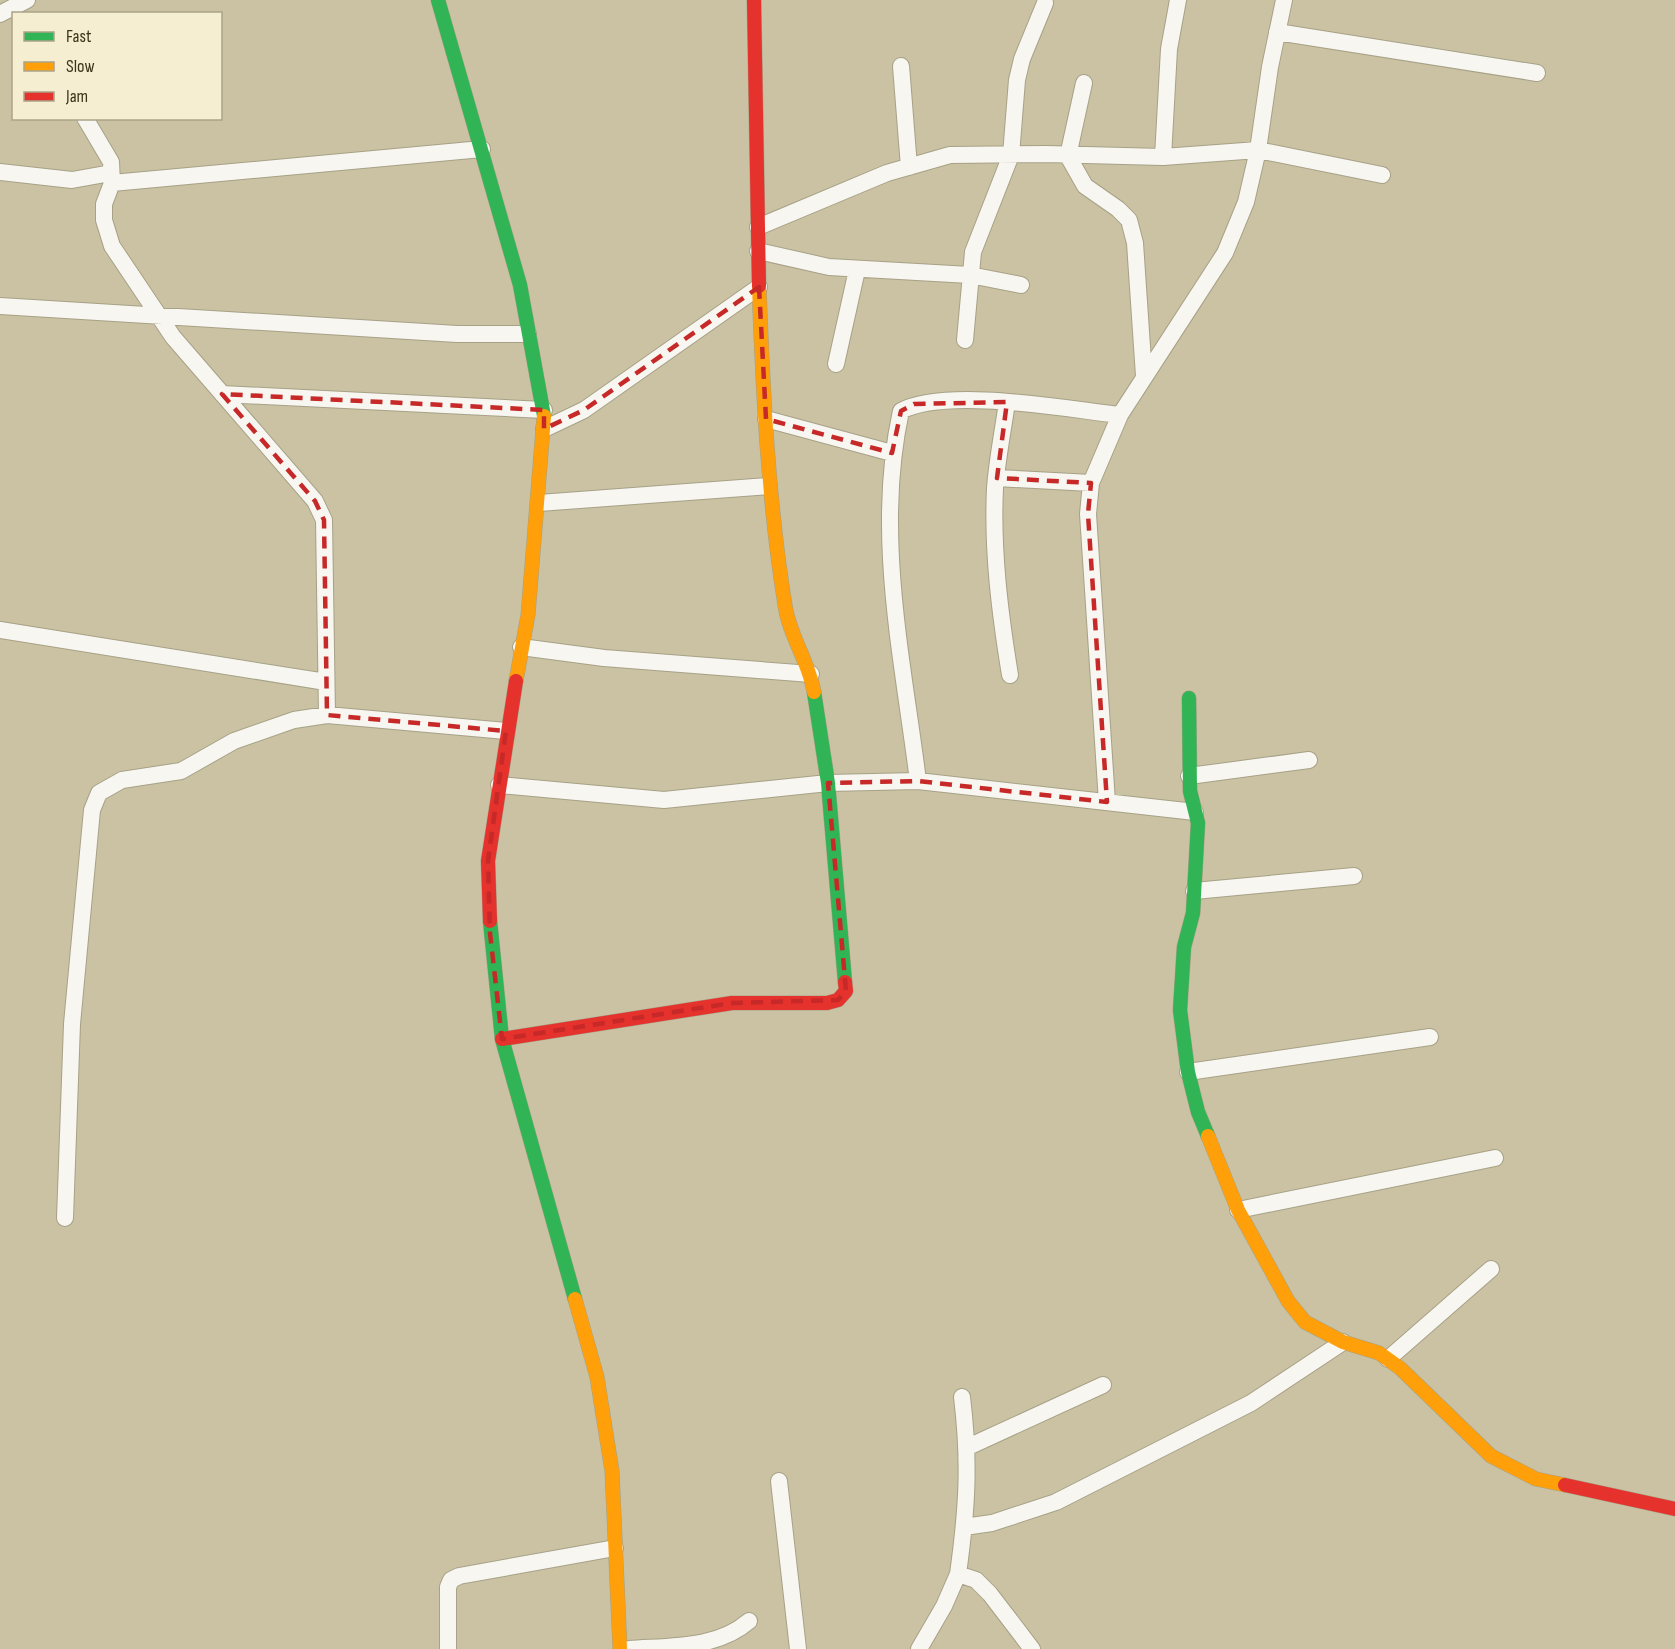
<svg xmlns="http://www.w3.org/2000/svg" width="1675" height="1649" font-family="'Sofia Sans Condensed',sans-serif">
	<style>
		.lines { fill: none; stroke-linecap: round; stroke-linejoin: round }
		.street-casing { stroke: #a7a187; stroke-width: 18 }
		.fast-casing { stroke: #a7a187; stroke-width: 15 }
		.slow-casing { stroke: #a7a187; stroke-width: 15 }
		.jam-casing { stroke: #a7a187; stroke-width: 15 }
		.street { stroke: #f7f6f1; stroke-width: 16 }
		.fast { stroke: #30b455; stroke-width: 14 }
		.slow { stroke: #ff9f0a; stroke-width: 14 }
		.jam { stroke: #e5322d; stroke-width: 14 }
		.marked { fill: none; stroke: #c62927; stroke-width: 4.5; stroke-dasharray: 12 8; stroke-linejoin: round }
	</style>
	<rect width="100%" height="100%" fill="#cac2a2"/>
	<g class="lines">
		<defs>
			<path id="street" d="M0 14 27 0
				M1277 32 1537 73
				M901 66 909 167
				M1084 83 1068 156 1085 186 1118 209 1129 220 1135 243 1144 376
				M85 118 111 162 112 183 104 204V220L112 246 173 337 315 501 324 520 327 715
				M1163 157 1169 49 1178 0
				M0 172 72 180 111 173
				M112 183 482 149
				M758 227 887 173 950 155 1046 154 1163 157 1258 150 1382 175
				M758 251 829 267 970 275 1021 285
				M0 306 457 334H528
				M965 340 973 252 1011 155 1017 80 1022 59 1045 3
				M836 364 857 270
				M222 394 544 410
				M1007 402C1003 431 997 460 995 488 992 551 1000 614 1010 675
				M766 419 892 453
				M544 429 584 410 759 287
				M997 478 1091 483
				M539 503 769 486
				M0 630 326 682
				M521 647 604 658 811 674
				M1189 776 1309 760
				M918 781C903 660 874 533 901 411 946 387 1066 409 1120 415
				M499 785 664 800 828 783 918 781 1195 812
				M1107 802 1088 514 1091 483 1120 415 1225 253 1246 202 1258 150 1270 67 1284 0
				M1194 891 1354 876
				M1188 1072 1430 1037
				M1238 1210 1495 1158
				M65 1218 72 1024 92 810 99 793 122 780 181 771 234 741 294 720 327 715 506 731
				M1388 1359 1491 1269
				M968 1447 1103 1385
				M779 1481 798 1649
				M964 1527 992 1523 1056 1502 1251 1403 1343 1342
				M958 1574C967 1509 970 1463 962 1397
				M448 1649V1587L451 1580 459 1576 615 1548
				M629 1649C670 1646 717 1649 749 1621
				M919 1649 944 1606 958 1574 976 1580 990 1594 1032 1649"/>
			<path id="fast" d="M438 0 520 285 544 416
				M814 692 828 783 845 982
				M1189 698 1190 791 1198 823 1193 913 1184 947 1180 1010 1188 1072 1198 1112 1208 1136
				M490 921 502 1039 575 1299"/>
			<path id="slow" d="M759 286C763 393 768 500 785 605 789 635 809 662 814 692
				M516 681 528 615 544 416
				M1208 1136 1238 1210 1288 1301 1305 1322 1343 1342 1379 1353 1400 1368 1491 1456 1536 1479 1565 1485
				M575 1299 597 1377 612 1471 620 1649"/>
			<path id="jam" d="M754 0 759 286
				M490 921 488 861 516 681
				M502 1039 732 1003H827L838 1000 846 991 845 982
				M1565 1485 1675 1509"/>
		</defs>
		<!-- street casing -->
		<use href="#street" class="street-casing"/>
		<!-- fast casing -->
		<use href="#fast" class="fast-casing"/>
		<!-- slow casing -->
		<use href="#slow" class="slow-casing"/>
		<!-- jam casing -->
		<use href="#jam" class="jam-casing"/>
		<!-- street -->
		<use href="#street" class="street"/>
		<!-- fast -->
		<use href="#fast" class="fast"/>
		<!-- slow -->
		<use href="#slow" class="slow"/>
		<!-- jam -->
		<use href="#jam" class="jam"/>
	</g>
	<!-- marked area -->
	<path class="marked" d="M759 287 766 419 892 453 901 411 914 404 1007 402 997 478 1091 483 1088 514 1107 802 918 781 828 783 846 991 838 1000 732 1003 502 1039 490 933 488 861 506 731 327 715 324 520 315 501 222 394 544 410V429L584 410Z"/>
	<!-- legend -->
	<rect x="12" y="12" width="210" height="108" fill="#f5eed0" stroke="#aaa488" stroke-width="1.5"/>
	<rect x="24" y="32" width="30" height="9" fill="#30b455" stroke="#aaa488" stroke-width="1.5"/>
	<text x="66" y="42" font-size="18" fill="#3a341c">Fast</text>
	<rect x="24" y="62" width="30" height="9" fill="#ff9f0a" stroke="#aaa488" stroke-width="1.5"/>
	<text x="66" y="72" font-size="18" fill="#3a341c">Slow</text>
	<rect x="24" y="92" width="30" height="9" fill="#e5322d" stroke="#aaa488" stroke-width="1.5"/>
	<text x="66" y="102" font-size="18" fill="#3a341c">Jam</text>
</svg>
